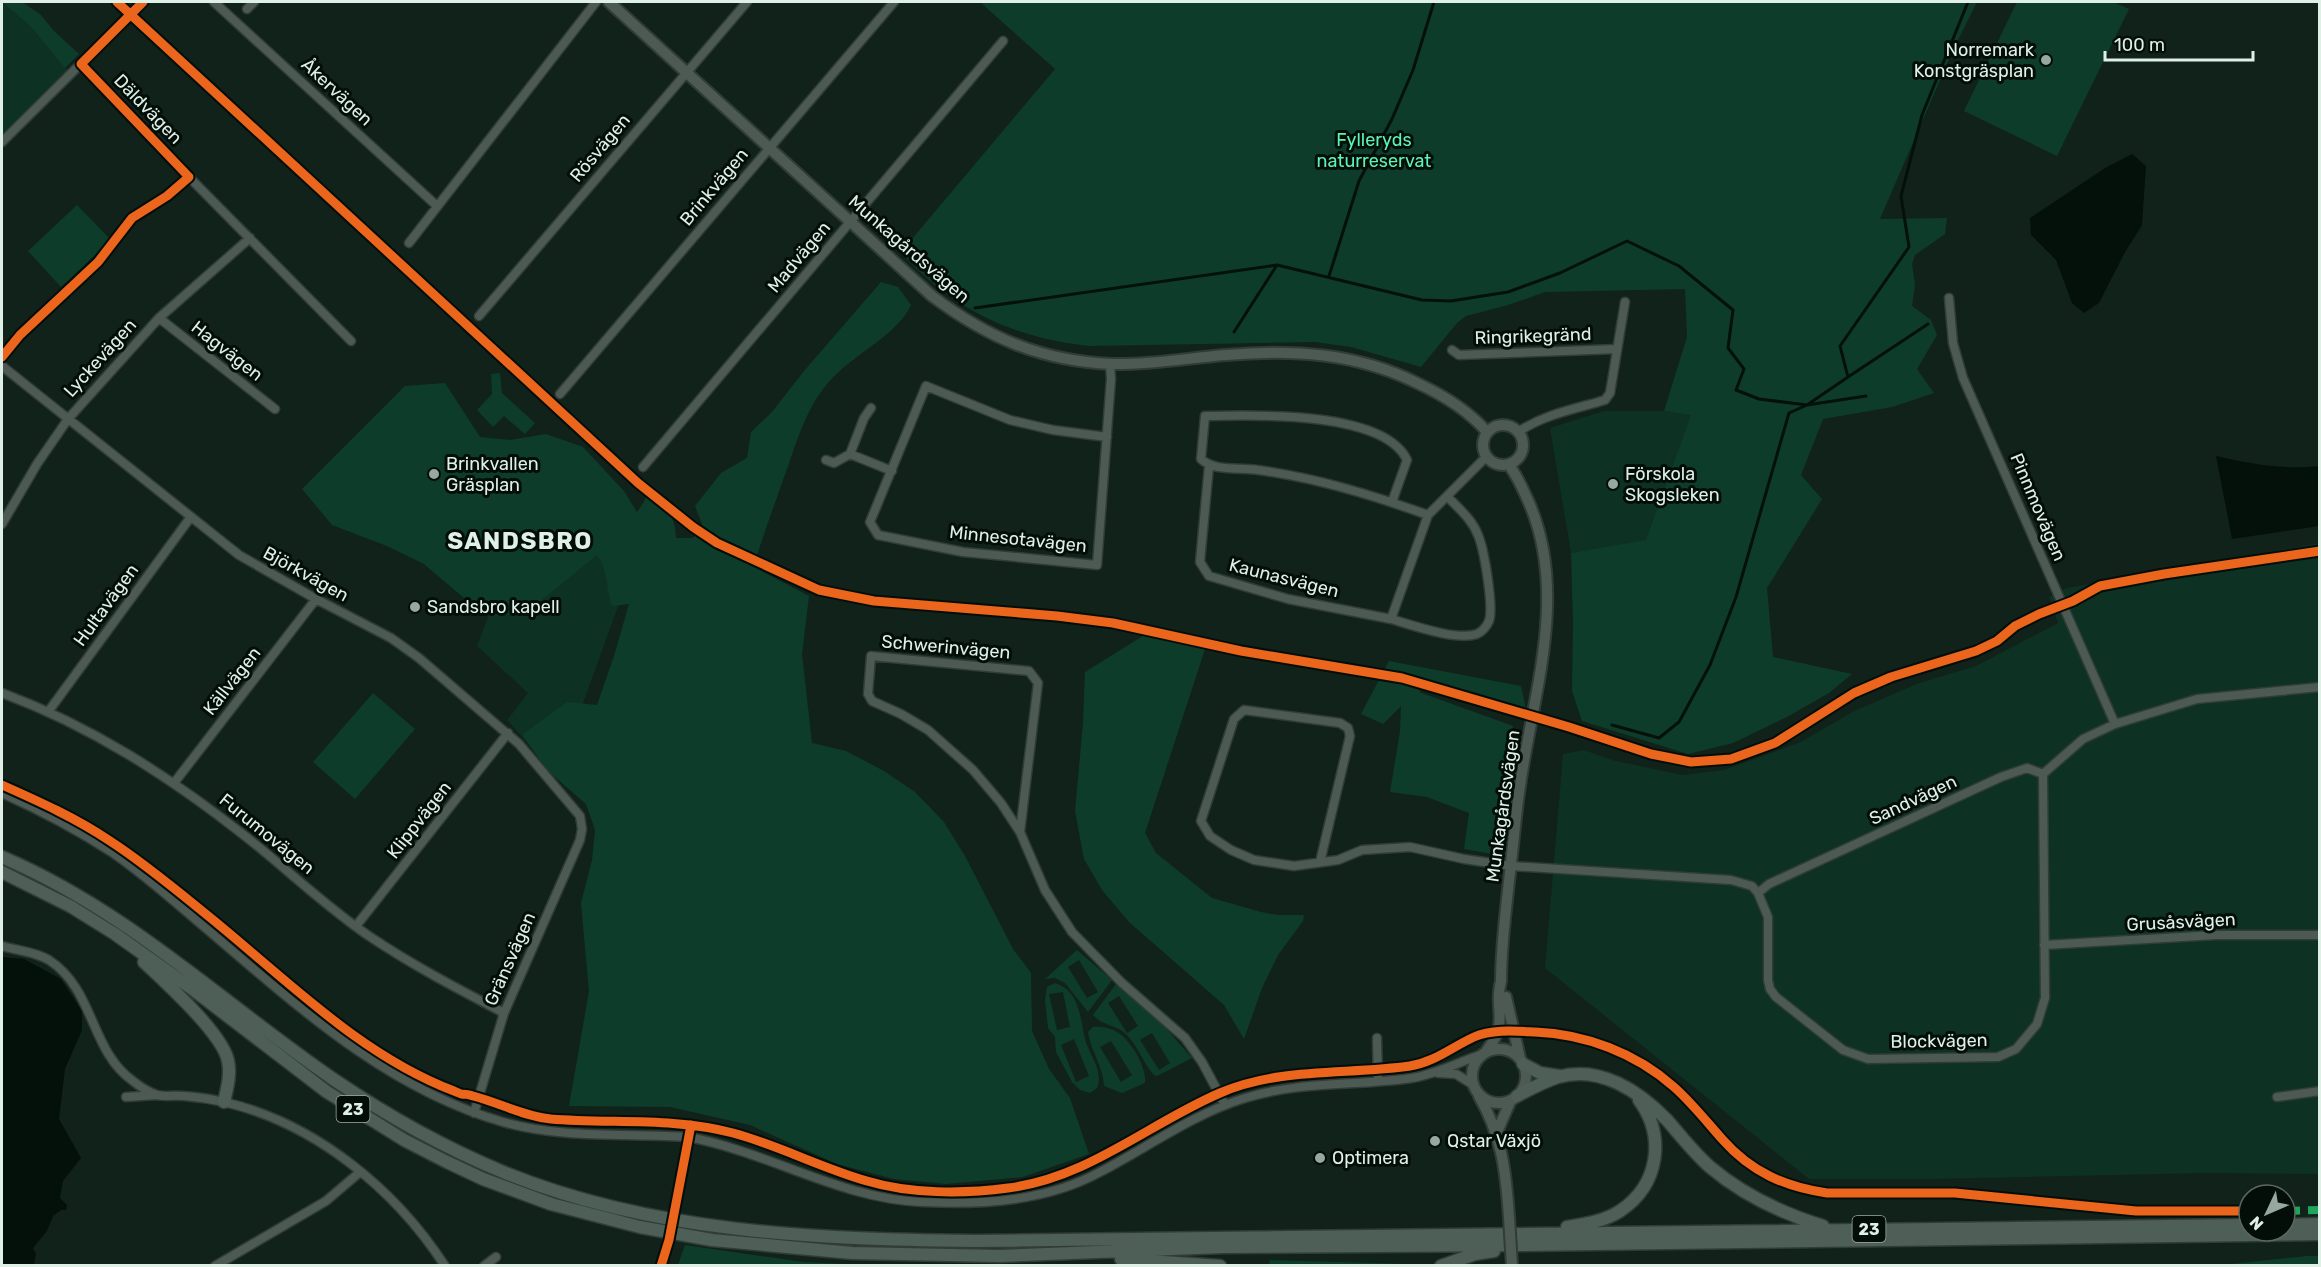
<svg xmlns="http://www.w3.org/2000/svg" width="2321" height="1267" font-family="Rubik,sans-serif">
	<style>
		.built { fill: #0d3122 }
		.green { fill: #0e3c2a; fill-rule: evenodd }
		.water { fill: #04110b }
		.lines { fill: none; stroke-linecap: round; stroke-linejoin: round }
		.stream { stroke: #04110b; stroke-width: 3 }
		.minor-casing { stroke: #313c38; stroke-width: 11 }
		.tertiary-casing { stroke: #313c38; stroke-width: 14 }
		.primary-casing { stroke: #313c38; stroke-width: 15 }
		.minor { stroke: #4d5a54; stroke-width: 8 }
		.tertiary { stroke: #4d5a54; stroke-width: 10 }
		.primary { stroke: #4d5f57; stroke-width: 12 }
		.tertiary-bridge-casing { stroke: #313c38; stroke-width: 14; stroke-linecap: butt }
		.tertiary-bridge { stroke: #4d5a54; stroke-width: 10 }
		.quiet { stroke: #20a55d; stroke-width: 8; stroke-dasharray: 15 8; stroke-linecap: butt }
		.cycleway-casing { stroke: #040e09; stroke-width: 13 }
		.cycleway { stroke: #eb651d; stroke-width: 9 }
		.poi-dot { fill: #97a8a0; stroke: #040e09; stroke-width: 2 }
		.labels { text-anchor: middle; stroke-width: 6; stroke-linejoin: round; paint-order: stroke }
		.shield { fill: #040e09; stroke: #9daca4; stroke-width: 1.5 }
		.shield-label { font-size: 16px; font-weight: bold; fill: #dff0e7 }
		.poi-label { font-size: 18px; fill: #dff0e7; stroke: #040e09; text-anchor: start }
		.street-label { font-size: 18px; fill: #dff0e7; stroke: #040e09 }
		.park-label { font-size: 18px; fill: #5cf4b6; stroke: #040e09 }
		.district-label { font-size: 24px; font-weight: bold; letter-spacing: 1.5px; fill: #dff0e7; stroke: #040e09 }
	</style>
	<rect width="100%" height="100%" fill="#11221b"/>
	<!-- built -->
	<path class="built" d="M2 2 31 27 71 74 2 142Z
		M1604 411H1664L1692 415 1646 541 1571 553 1550 428Z
		M548 496 625 587 557 775 507 720 528 693 477 646 491 609Z
		M2319 543V1174L2207 1173 1931 1179H1809L1545 968 1563 754 1584 750 1612 760 1682 775 1724 770 1801 742 1854 711 1919 683 1976 666 2058 623 2049 597 2067 588Z"/>
	<!-- green -->
	<path class="green" d="M2 2H22L40 14 54 31 79 54 65 68 31 27Z
		M980 2H1977L1953 50 1880 219 1947 218 1945 234 1915 255 1912 264 1915 285 1912 306 1931 320 1937 335 1917 369 1934 393 1892 407 1823 419 1801 475 1822 499 1767 588 1773 657 1852 674 1829 693 1787 717 1733 743 1688 754 1582 721 1572 691 1573 623 1571 553 1646 540 1691 415 1664 411 1687 337 1685 289 1545 292 1508 305 1466 316 1457 323 1421 367 1351 347 1315 342 1089 346C1016 339 949 308 901 252L1055 69Z
		M2017 2H2113L2129 9 2057 156 1964 111Z
		M77 205 111 240 61 287 28 251Z
		M881 282 898 287 911 305C898 335 850 356 828 383 803 412 795 449 782 483 772 512 762 537 754 567L809 596 802 654 812 743 846 751 884 771 915 792 944 822 965 856 1013 949 1031 973 1032 1031 1049 1069 1070 1098 1089 1154 1023 1177 946 1184 894 1179 837 1164 750 1125 670 1107 569 1106 589 991 581 903 592 860 595 830 586 804 548 771 522 735 567 702 597 705 614 656 629 604 612 606C606 588 608 570 597 555L526 613 494 616 464 598 424 564 387 546 332 525 302 489 405 386 445 383 480 437 510 440 546 434 583 447 624 491 637 512 644 502 646 495C666 509 675 512 676 538H693L702 524 695 506 721 473 747 458 751 432 772 412 804 371Z
		M500 373 502 393 535 423 525 434 504 416 493 427 477 410 492 394 491 374Z
		M1146 634 1206 646 1145 833 1156 853 1212 898 1261 912 1278 915H1304L1303 921 1278 955 1262 988 1244 1039 1224 1005 1129 922 1102 890 1084 859 1075 811 1083 723 1085 672Z
		M1389 661 1521 686 1526 709 1525 717 1425 687 1419 692 1513 726 1498 855 1464 849 1469 813 1427 797 1390 792 1400 731 1401 706 1383 724 1361 714Z
		M373 693 415 729 355 799 313 762Z
		M1077 950 1112 980 1088 1012 1065 983 1055 978 1045 979ZM1079 960 1098 992 1087 998 1068 967Z
		M1055 983C1080 991 1080 1018 1085 1039 1089 1055 1104 1071 1097 1088L1090 1093 1080 1090 1072 1082 1056 1052 1055 1037 1048 1028 1045 1000 1047 987ZM1063 992 1070 1027 1057 1030 1049 994ZM1074 1039 1089 1076 1076 1082 1061 1045Z
		M1116 984 1163 1025 1192 1058 1157 1076 1154 1075C1143 1063 1138 1046 1126 1034 1116 1025 1101 1025 1093 1015ZM1119 996 1138 1026 1127 1033 1108 1003ZM1152 1033 1170 1063 1159 1070 1140 1040Z
		M1093 1027C1102 1026 1112 1028 1120 1034 1132 1043 1147 1068 1145 1083L1122 1093 1104 1086C1103 1066 1091 1051 1088 1032ZM1111 1041 1132 1075 1121 1082 1100 1047Z
		M685 1245 803 1262 864 1265H678Z
		M2307 1256H2319V1265H2221Z
		M1270 1260 1404 1264 1269 1265Z"/>
	<!-- water -->
	<path class="water" d="M2132 154 2146 166 2142 225 2124 254 2099 303 2084 313 2072 303 2056 260 2031 235 2030 218 2105 168Z
		M2216 456C2251 464 2284 470 2319 466V526L2232 539Z
		M2 957 24 959 61 979 82 1011V1030L65 1069 59 1119 81 1158 63 1181 60 1198 67 1205 66 1210H61L53 1216 47 1231 33 1248 36 1254 34 1265H2Z"/>
	<g class="lines">
		<!-- stream -->
		<path class="stream" d="M1329 276 1359 181 1392 119 1413 70 1434 2
			M975 308 1277 265 1422 300 1451 301 1508 292 1560 273 1627 241 1679 266 1733 310 1728 348 1744 369 1736 390 1759 399 1807 405 1866 396
			M1234 332 1277 265
			M1848 377 1928 324
			M1612 725 1659 738 1679 722 1710 665 1736 597 1789 413 1807 405 1848 377 1840 346 1909 247 1901 196 1922 115 1968 2"/>
		<defs>
			<path id="minor" d="M214 2 437 206
				M247 9 254 2
				M81 64 189 177 351 341
				M2 142 143 2
				M409 243 596 2
				M1949 298 1953 343 1963 378 2115 724
				M479 316 747 2
				M159 318 275 409
				M1452 350 1459 355 1617 349
				M2 366 239 555 316 599 391 638 419 658 519 744 580 816 582 829 580 840 504 1013 474 1113
				M560 394 894 2
				M1518 432C1545 414 1575 409 1605 400L1610 393 1625 302
				M1107 437 1053 430 1010 420 926 386 870 522 878 535 963 552 1097 565 1111 379 1110 364
				M850 454 864 418 871 408
				M826 460 834 463 850 454 892 471
				M1209 466 1200 562 1209 576 1288 599 1391 619 1428 515 1486 457
				M643 467 1003 41
				M1392 502 1407 460C1384 410 1251 415 1205 416L1201 459C1215 472 1240 467 1258 470 1317 478 1372 495 1428 515
				M2 524 37 464 68 419 159 318 250 238
				M1391 619C1412 625 1456 641 1477 634 1482 632 1487 626 1489 621 1494 607 1484 549 1478 535 1472 519 1458 508 1447 496
				M2 693C91 726 170 777 245 836 287 869 325 906 369 936 412 965 458 989 504 1013
				M48 712 190 518
				M174 783 316 599
				M2 793C40 810 78 830 113 853 142 873 168 896 195 919 289 998 381 1087 503 1122 562 1139 628 1133 688 1137 769 1152 840 1199 923 1202 983 1205 1047 1201 1100 1172 1148 1147 1193 1114 1245 1098 1300 1081 1356 1086 1412 1078 1436 1074 1457 1063 1480 1055
				M1020 832 1038 683 1029 671 871 656 868 694 872 701 901 714 928 730 973 770 1001 803 1020 832 1045 890 1072 932 1122 983 1185 1038 1202 1062 1225 1105
				M1320 862 1350 736 1348 728 1340 723 1244 710 1234 719 1201 821 1210 836 1231 850 1254 860 1294 866 1338 860 1362 850 1410 847 1464 859 1511 866 1731 880 1752 886 1758 893 1769 884 2001 777 2027 768 2043 774 2083 739 2115 724 2197 699 2320 687
				M1758 893 1768 917V980L1770 989 1776 997 1843 1050 1868 1059 1998 1057 2016 1049 2037 1024 2045 998 2043 774
				M356 926 508 733
				M2044 945 2216 935H2320
				M2 946C18 951 34 951 49 960 95 990 90 1051 133 1081 139 1086 149 1092 157 1095 165 1097 175 1095 184 1096 197 1097 211 1099 224 1102 315 1123 395 1189 445 1266
				M1377 1038 1378 1081
				M1438 1073 1456 1074 1472 1084
				M126 1097 157 1095
				M2277 1097 2320 1091
				M674 1211 688 1137
				M215 1266 326 1201 360 1172
				M484 1266 496 1257
				M661 1266 669 1240"/>
			<path id="tertiary" d="M609 2 932 296C988 338 1041 361 1112 364 1150 365 1188 358 1226 355 1291 349 1357 353 1417 383 1443 395 1468 410 1487 432
				M1483 445a20 20 0 1 1 40 0a20 20 0 1 1-40 0Z
				M1506 997 1520 1058
				M1472 1076a27 27 0 1 1 54 0a27 27 0 1 1-54 0Z
				M1487 1050C1510 1021 1493 1010 1501 981 1501 941 1507 903 1511 863 1514 838 1516 812 1520 786 1533 694 1568 596 1530 505 1524 491 1518 477 1509 465
				M1479 1096C1502 1136 1506 1172 1509 1217
				M1497 1132 1511 1100"/>
			<path id="primary" d="M2 857C128 911 221 1002 333 1079 386 1115 443 1147 503 1172 652 1233 816 1239 975 1241L2249 1225
				M2 872 70 906 115 934 191 988 327 1092 404 1140 447 1162 483 1179 551 1204 640 1227 712 1240 852 1253 1000 1256 1223 1247 1525 1245 2320 1234
				M144 962C165 982 223 1034 228 1061 231 1074 227 1089 224 1102
				M1523 1064 1540 1073 1559 1076
				M1517 1096C1530 1089 1543 1082 1558 1077 1600 1065 1639 1091 1667 1120 1681 1136 1694 1153 1710 1167 1743 1195 1781 1213 1823 1226
				M2285 1225 2320 1224
				M1567 1227C1585 1224 1605 1221 1620 1211 1659 1185 1666 1137 1639 1100
				M1121 1259 1220 1266
				M1441 1266 1475 1254 1494 1251"/>
		</defs>
		<!-- minor casing -->
		<use href="#minor" class="minor-casing"/>
		<!-- tertiary casing -->
		<use href="#tertiary" class="tertiary-casing"/>
		<!-- primary casing -->
		<use href="#primary" class="primary-casing"/>
		<!-- minor -->
		<use href="#minor" class="minor"/>
		<!-- tertiary -->
		<use href="#tertiary" class="tertiary"/>
		<!-- primary -->
		<use href="#primary" class="primary"/>
		<defs>
			<path id="tertiary-bridge" d="M1509 1217 1512 1266"/>
		</defs>
		<!-- tertiary-bridge casing -->
		<use href="#tertiary-bridge" class="tertiary-bridge-casing"/>
		<!-- tertiary-bridge -->
		<use href="#tertiary-bridge" class="tertiary-bridge"/>
		<!-- quiet -->
		<path class="quiet" d="M2285 1211 2320 1210"/>
		<defs>
			<path id="cycleway" d="M117 2 638 483 693 527 717 543 819 590 874 601 1057 616 1113 623 1241 651 1402 678 1569 727 1651 754 1691 762 1731 759 1775 743 1854 693 1891 677 1976 651 1997 641 2015 626 2039 614 2073 601 2100 586 2164 574 2320 551
				M2 357 20 335 98 262 132 218 167 196 189 177 81 64 143 2
				M2 785C38 801 76 818 110 841 144 863 175 889 207 915 284 977 359 1055 454 1091 470 1098 456 1091 473 1096 500 1103 523 1116 551 1119 611 1124 673 1117 733 1133 778 1145 821 1168 867 1181 910 1194 963 1194 1008 1188 1088 1178 1148 1124 1220 1093 1280 1067 1347 1075 1410 1066 1435 1062 1452 1047 1474 1037 1492 1029 1515 1031 1535 1032 1585 1034 1636 1053 1674 1087 1692 1103 1706 1121 1722 1139 1751 1172 1785 1187 1827 1193H1955L2136 1211H2249
				M661 1266 669 1240 691 1125"/>
		</defs>
		<!-- cycleway casing -->
		<use href="#cycleway" class="cycleway-casing"/>
		<!-- cycleway -->
		<use href="#cycleway" class="cycleway"/>
	</g>
	<!-- markers -->
	<g class="poi-dot">
		<circle cx="2046" cy="60" r="6"/>
		<circle cx="434" cy="474" r="6"/>
		<circle cx="1613" cy="484" r="6"/>
		<circle cx="415" cy="607" r="6"/>
		<circle cx="1435" cy="1141" r="6"/>
		<circle cx="1320" cy="1158" r="6"/>
	</g>
	<g class="labels">
		<!-- shield labels -->
		<g class="shield">
			<rect x="336.5" y="1096" width="33" height="26" rx="4.5"/>
			<rect x="1852.5" y="1216" width="33" height="26" rx="4.5"/>
		</g>
		<g class="shield-label">
			<text x="353" y="1115">23</text>
			<text x="1869" y="1235">23</text>
		</g>
		<!-- poi labels -->
		<g class="poi-label">
			<text x="2034" y="56" text-anchor="end">Norremark<tspan x="2034" dy="21">Konstgräsplan</tspan></text>
			<text x="446" y="470">Brinkvallen<tspan x="446" dy="21">Gräsplan</tspan></text>
			<text x="1625" y="480">Förskola<tspan x="1625" dy="21">Skogsleken</tspan></text>
			<text x="427" y="613">Sandsbro kapell</text>
			<text x="1447" y="1147">Qstar Växjö</text>
			<text x="1332" y="1164">Optimera</text>
		</g>
		<!-- street labels -->
		<g class="street-label">
			<text transform="translate(337 92) rotate(43)" y="6">Åkervägen</text>
			<text transform="translate(148 109) rotate(46)" y="6">Däldvägen</text>
			<text transform="translate(600 148) rotate(-50)" y="6">Rösvägen</text>
			<text transform="translate(714 187) rotate(-50)" y="6">Brinkvägen</text>
			<text transform="translate(909 249) rotate(41)" y="6">Munkagårdsvägen</text>
			<text transform="translate(799 257) rotate(-50)" y="6">Madvägen</text>
			<text transform="translate(1533 336) rotate(-2)" y="6">Ringrikegränd</text>
			<text transform="translate(227 351) rotate(38)" y="6">Hagvägen</text>
			<text transform="translate(100 358) rotate(-48)" y="6">Lyckevägen</text>
			<text transform="translate(2038 507) rotate(67)" y="6">Pinnmovägen</text>
			<text transform="translate(1018 539) rotate(6)" y="6">Minnesotavägen</text>
			<text transform="translate(306 574) rotate(29)" y="6">Björkvägen</text>
			<text transform="translate(1284 578) rotate(14)" y="6">Kaunasvägen</text>
			<text transform="translate(106 605) rotate(-54)" y="6">Hultavägen</text>
			<text transform="translate(946 647) rotate(5)" y="6">Schwerinvägen</text>
			<text transform="translate(232 681) rotate(-52)" y="6">Källvägen</text>
			<text transform="translate(1913 800) rotate(-25)" y="6">Sandvägen</text>
			<text transform="translate(1503 806) rotate(-82)" y="6">Munkagårdsvägen</text>
			<text transform="translate(419 820) rotate(-52)" y="6">Klippvägen</text>
			<text transform="translate(267 834) rotate(39)" y="6">Furumovägen</text>
			<text transform="translate(2181 922) rotate(-3)" y="6">Grusåsvägen</text>
			<text transform="translate(510 959) rotate(-66)" y="6">Gränsvägen</text>
			<text transform="translate(1939 1041) rotate(-1)" y="6">Blockvägen</text>
		</g>
		<!-- park labels -->
		<g class="park-label">
			<text x="1374" y="146">Fylleryds<tspan x="1374" dy="21">naturreservat</tspan></text>
		</g>
		<!-- district labels -->
		<g class="district-label">
			<text x="520" y="549">SANDSBRO</text>
		</g>
	</g>
	<!-- border -->
	<rect width="2321" height="1267" fill="none" stroke="#dff0e7" stroke-width="6"/>
	<!-- north arrow -->
	<g transform="translate(2267 1213) rotate(226)"><circle r="28" fill="#040e09" stroke="#5c6862" stroke-width="1.5"/>
	<path d="M0-4.5L10 22L0 15L-10 22Z" fill="#97a8a0"/>
	<text y="-9" font-size="16" font-weight="bold" text-anchor="middle" fill="#dff0e7">N</text>
	</g>
	<!-- scale -->
	<path d="M2105 51v9h148v-9" fill="none" stroke="#dff0e7" stroke-width="3"/>
	<text x="2114" y="51" font-size="18" fill="#dff0e7" stroke="#040e09" stroke-width="4.5" paint-order="stroke">100 m</text>
</svg>
